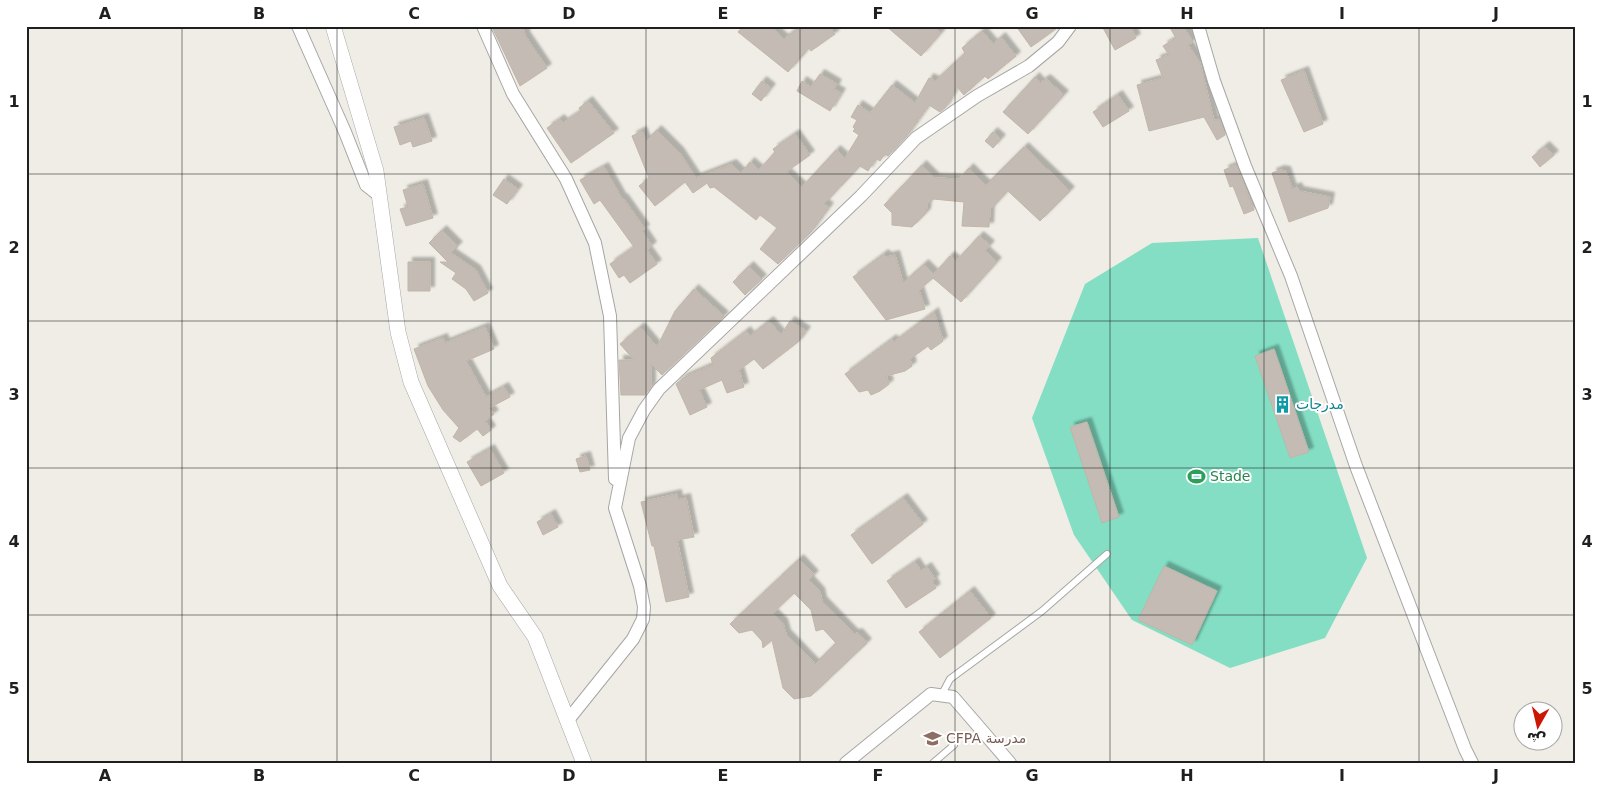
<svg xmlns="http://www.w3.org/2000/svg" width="1601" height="789" font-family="'DejaVu Sans',Vazirmatn,sans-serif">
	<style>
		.pitch { fill: #83dec4 }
		.building { fill: #c4bcb4; stroke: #c1b5a7; fill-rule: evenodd; filter: url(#shadow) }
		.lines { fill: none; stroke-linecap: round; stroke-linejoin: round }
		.service-casing { stroke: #a6a6a6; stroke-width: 8 }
		.minor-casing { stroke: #a6a6a6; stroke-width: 14 }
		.tertiary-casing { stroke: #a6a6a6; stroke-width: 16 }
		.service { stroke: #fff; stroke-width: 6 }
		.minor { stroke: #fff; stroke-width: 12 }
		.tertiary { stroke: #fff; stroke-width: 15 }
		.grid { fill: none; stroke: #1f1f1f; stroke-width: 1; stroke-opacity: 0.55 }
		.labels { text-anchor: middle; stroke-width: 4; stroke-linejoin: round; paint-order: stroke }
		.culture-label { font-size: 14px; fill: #0d838f; stroke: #fff; text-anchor: start }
		.leisure-label { font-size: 14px; fill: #27864d; stroke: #fff; text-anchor: start }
		.education-label { font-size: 14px; fill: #785e54; stroke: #fff; text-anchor: start }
		.neatline { fill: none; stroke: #1f1f1f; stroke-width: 2 }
		.grid-label { font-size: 16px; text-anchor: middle; font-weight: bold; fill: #1f1f1f }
	</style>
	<defs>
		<filter id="shadow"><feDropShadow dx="4.5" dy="-4.5" stdDeviation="1" flood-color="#0004"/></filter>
	</defs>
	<rect width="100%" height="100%" fill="#efede5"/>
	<!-- pitch -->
	<path class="pitch" d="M1258 238 1367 558 1325 638 1230 668 1132 620 1074 535 1032 418 1085 284 1152 243Z"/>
	<!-- building -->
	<path class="building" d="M503 26H522L526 37 547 68 520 86 493 29Z
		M743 26H770L784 39 801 26H829L835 34 811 51 809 48 788 72 738 32Z
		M886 26H934L941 33 921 56Z
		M1016 26H1060L1031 47Z
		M1102 26H1130L1136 38 1115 50Z
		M1169 26H1183L1193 42 1188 45 1200 63 1214 121 1219 119 1225 135 1217 140 1204 117 1149 131 1137 85 1163 78 1156 60 1169 55 1163 46 1176 38Z
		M982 31 993 44 1001 37 1016 56 988 79 985 76 964 95 957 87 945 108 940 112 929 105 906 137 888 156 885 154 880 161 876 158 868 171 860 166 824 204 829 207 811 232 778 264 760 249 777 228 760 215 756 220 714 187 710 188 707 183 693 193 685 182 655 206 639 186 649 178 632 136 642 131 646 141 657 130 679 152 696 178 732 164 741 173 750 162 759 170 775 152 773 149 795 134 810 155 786 172 802 187 836 150 845 158 859 135 853 131 855 129 853 127 857 120 851 117 858 105 870 113 892 85 915 103 929 78 935 81 965 53 962 48Z
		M1304 71 1323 124 1304 132 1281 80Z
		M820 74 837 84 834 89 841 93 830 111 797 91 802 81 811 87Z
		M1035 77 1040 83 1046 79 1064 95 1028 134 1003 112Z
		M762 81 771 88 761 101 752 94Z
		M1118 95 1129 111 1103 127 1093 112Z
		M588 101 614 133 571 163 547 128 560 119 563 123 581 111 579 108Z
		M424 118 432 141 413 147 411 141 400 145 394 127Z
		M993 132 1001 139 993 148 985 141Z
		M1545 146 1554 155 1540 167 1532 157Z
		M1024 147 1070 191 1040 221 1008 191 990 210 989 227 962 226 964 202 933 199 927 205 926 213 912 227 892 225V213L884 205 922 165 935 178 959 179 969 168 986 185Z
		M1236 165 1254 210 1244 214 1233 186 1230 187 1224 170Z
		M604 167 622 199 623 198 645 229 642 231 652 246 647 250 657 264 630 283 624 275 619 278 610 264 634 247 600 200 594 204 580 180Z
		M1280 170 1286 171 1292 189 1297 187 1299 191 1330 197 1328 208 1289 222 1272 173Z
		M504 179 518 189 507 204 493 195Z
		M423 184 433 218 406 226 400 209 408 207 403 190Z
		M442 230 458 246 451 253 476 270 488 293 474 301 466 289 452 279 456 273 440 262H448L429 243Z
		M979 236 990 245 985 251 997 262 961 302 933 278 919 290 925 309 886 320 853 277 884 254 887 257 895 255 903 283 924 264 934 274 950 256 956 261Z
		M408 262H430V291H408Z
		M749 266 762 279 745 295 733 282Z
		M694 289 724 316 662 375 651 364V387L645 395H621L619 360H634L620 344 640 327 657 347 675 311Z
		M934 312 943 341 931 350 928 346 910 359 912 366 905 371 886 376 889 384 880 391 871 395 868 390 859 392 845 374 892 339 894 342Z
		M769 321 781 335 790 321 806 331 798 342 763 369 754 359 739 370 744 387 727 393 722 380 699 390 707 407 690 415 676 384 683 378 713 365 711 358 746 331 750 336Z
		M485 327 494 349 466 361 486 397 504 387 510 397 489 408 494 414 485 421 491 430 483 436 477 429 460 442 453 437 459 428 443 410 428 386 414 349 443 338 445 343Z
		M1274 349 1309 452 1290 458 1255 356Z
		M1087 422 1119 517 1102 523 1070 427Z
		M490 449 504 473 481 486 467 462Z
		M586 456 590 470 580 472 576 459Z
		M677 494 678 500 686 498 694 537 677 540 689 597 666 602 654 546H652L641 502Z
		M903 498 923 524 872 564 851 535Z
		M551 514 558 527 543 535 537 522Z
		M799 559 814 575 809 580 820 592 822 601 854 634 858 633 867 643 811 696 794 699 783 688 772 640 763 648 762 641 752 630 739 633 730 624ZM794 593 811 610 816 631 823 629 836 643 815 664 786 634 783 623 773 613Z
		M915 562 921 571 927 567 935 579 932 581 936 588 906 608 887 581Z
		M1164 566 1217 591 1192 645 1138 620Z
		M970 591 991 618 940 658 919 632Z"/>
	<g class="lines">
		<defs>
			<path id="service" d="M942 694 950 679 1042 611 1107 554
				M933 763 954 745"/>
			<path id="minor" d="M298 26 345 132 366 185 380 196
				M483 26 513 94 566 179 595 243 610 316 615 479
				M1198 26 1214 81 1245 166 1291 276 1356 466 1465 749 1472 763
				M568 720 633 639 643 619 644 607 640 586 615 508 629 438 644 410 659 389 861 196 916 138 977 96 1029 66 1058 42 1070 26
				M846 763 931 694 953 697 1010 763"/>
			<path id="tertiary" d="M333 26 376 171 398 332 411 382 500 586 535 637 584 763"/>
		</defs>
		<!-- service casing -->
		<use href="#service" class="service-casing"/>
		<!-- minor casing -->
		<use href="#minor" class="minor-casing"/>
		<!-- tertiary casing -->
		<use href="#tertiary" class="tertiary-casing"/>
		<!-- service -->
		<use href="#service" class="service"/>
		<!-- minor -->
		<use href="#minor" class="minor"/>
		<!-- tertiary -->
		<use href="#tertiary" class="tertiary"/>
	</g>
	<!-- grid -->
	<path class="grid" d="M182 26V763M337 26V763M491 26V763M646 26V763M800 26V763M955 26V763M1110 26V763M1264 26V763M1419 26V763M26 174H1575M26 321H1575M26 468H1575M26 615H1575"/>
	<!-- icons -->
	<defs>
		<symbol id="building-bare" viewBox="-9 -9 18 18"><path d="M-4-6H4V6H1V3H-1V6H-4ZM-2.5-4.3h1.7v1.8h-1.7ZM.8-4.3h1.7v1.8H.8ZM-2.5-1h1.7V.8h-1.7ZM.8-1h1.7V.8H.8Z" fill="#0f9aa8" stroke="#fff" stroke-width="2.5" paint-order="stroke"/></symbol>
		<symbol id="stadium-bare" viewBox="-9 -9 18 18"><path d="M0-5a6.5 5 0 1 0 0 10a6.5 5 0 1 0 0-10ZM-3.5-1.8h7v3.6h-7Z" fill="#2e9e5b" stroke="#fff" stroke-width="2.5" paint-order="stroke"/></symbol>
		<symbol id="university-bare" viewBox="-9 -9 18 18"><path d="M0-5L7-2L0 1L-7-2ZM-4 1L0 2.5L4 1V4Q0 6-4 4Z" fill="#8d6e63" stroke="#fff" stroke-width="2.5" paint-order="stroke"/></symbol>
	</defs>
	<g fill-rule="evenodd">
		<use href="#building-bare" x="1270" y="392" width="25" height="25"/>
		<use href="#stadium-bare" x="1184" y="464" width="25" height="25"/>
		<use href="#university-bare" x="920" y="726" width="25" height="25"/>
	</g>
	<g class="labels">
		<!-- culture labels -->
		<g class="culture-label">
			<text x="1296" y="409">مدرجات</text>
		</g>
		<!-- leisure labels -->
		<g class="leisure-label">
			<text x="1210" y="481">Stade</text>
		</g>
		<!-- education labels -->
		<g class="education-label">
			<text x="946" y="743">CFPA مدرسة</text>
		</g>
	</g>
	<!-- border -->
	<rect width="1601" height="789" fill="none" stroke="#ffffff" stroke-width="55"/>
	<!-- north arrow -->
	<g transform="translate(1538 726) rotate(188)"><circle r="24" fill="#ffffff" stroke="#a5a5a5"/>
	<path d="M0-4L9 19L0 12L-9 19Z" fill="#cc1602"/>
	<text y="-8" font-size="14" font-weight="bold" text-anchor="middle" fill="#1f1f1f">ش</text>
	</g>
	<rect x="28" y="28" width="1546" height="734" class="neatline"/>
	<g class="grid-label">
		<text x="105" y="19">A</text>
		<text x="259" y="19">B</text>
		<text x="414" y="19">C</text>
		<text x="569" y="19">D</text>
		<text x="723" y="19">E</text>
		<text x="878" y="19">F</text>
		<text x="1032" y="19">G</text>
		<text x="1187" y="19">H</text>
		<text x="1342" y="19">I</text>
		<text x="1496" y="19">J</text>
		<text x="14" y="107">1</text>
		<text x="1587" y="107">1</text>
		<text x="14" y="253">2</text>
		<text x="1587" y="253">2</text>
		<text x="14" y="400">3</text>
		<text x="1587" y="400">3</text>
		<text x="14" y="547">4</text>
		<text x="1587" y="547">4</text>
		<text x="14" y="694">5</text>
		<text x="1587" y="694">5</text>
		<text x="105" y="781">A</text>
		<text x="259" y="781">B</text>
		<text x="414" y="781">C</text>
		<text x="569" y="781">D</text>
		<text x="723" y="781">E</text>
		<text x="878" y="781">F</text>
		<text x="1032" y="781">G</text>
		<text x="1187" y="781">H</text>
		<text x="1342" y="781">I</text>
		<text x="1496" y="781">J</text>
	</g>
</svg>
